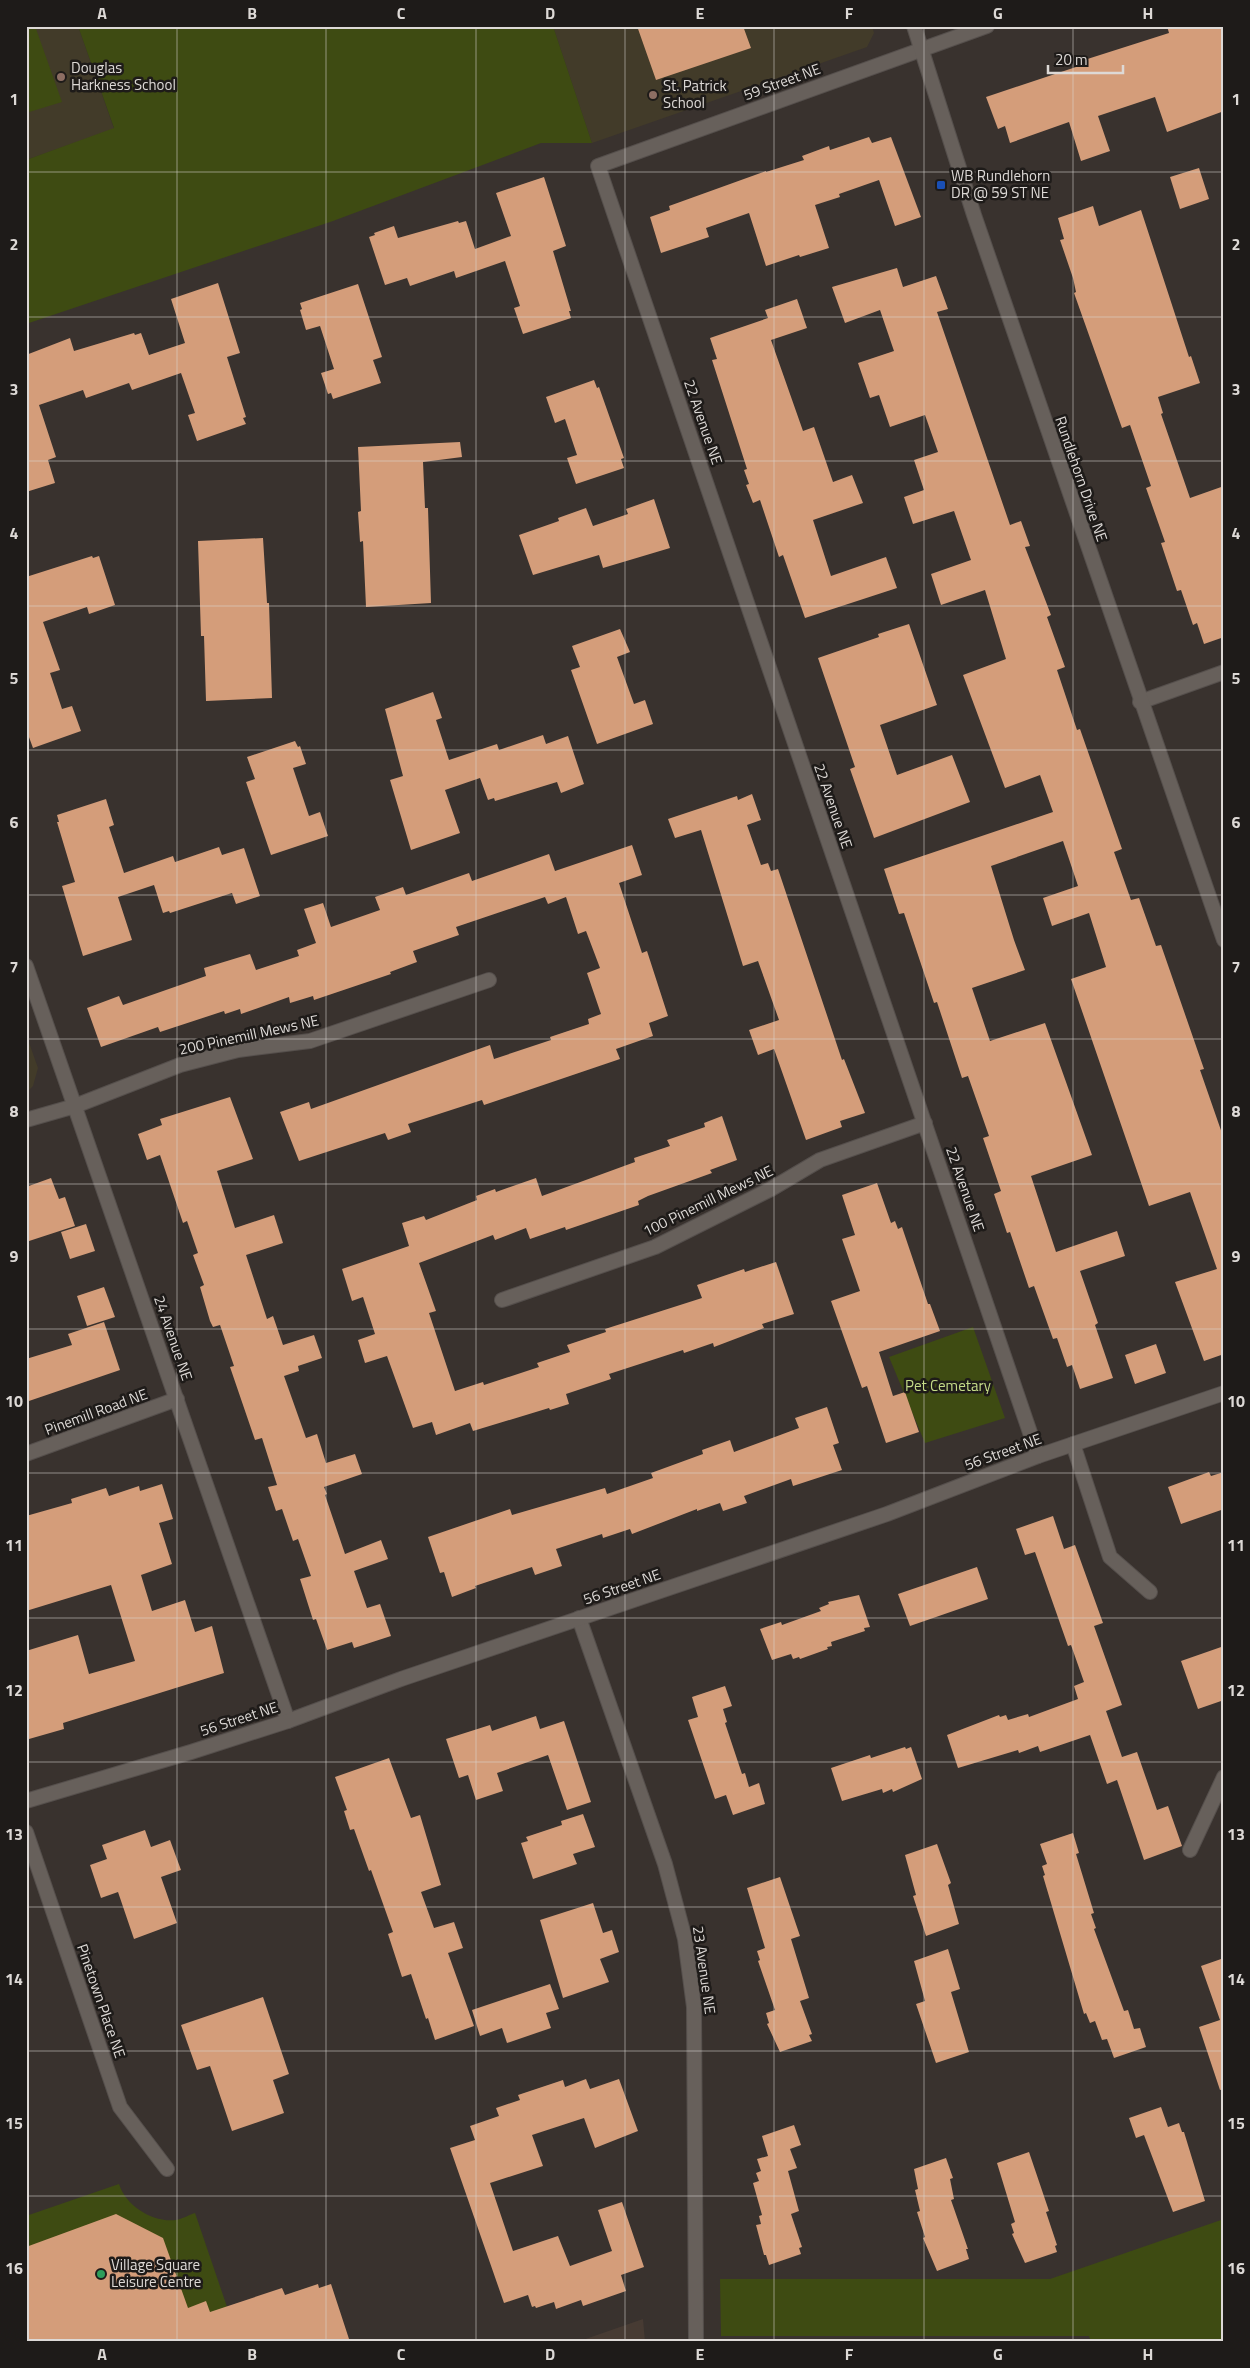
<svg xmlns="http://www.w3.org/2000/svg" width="1250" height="2368" font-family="'Titillium Web',sans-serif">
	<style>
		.built { fill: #473b33 }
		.education { fill: #423b29 }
		.green { fill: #3e4b12 }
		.building { fill: #d49d7a }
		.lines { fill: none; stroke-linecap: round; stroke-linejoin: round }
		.minor-casing { stroke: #554f4c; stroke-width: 16 }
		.tertiary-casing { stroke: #554f4c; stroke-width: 16 }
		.minor { stroke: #67605b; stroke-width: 14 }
		.tertiary { stroke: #67605b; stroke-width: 14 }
		.grid { fill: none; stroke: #ddd9d6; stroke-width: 1; stroke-opacity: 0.55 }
		.education-dot { fill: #8d6e63; stroke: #1e1b19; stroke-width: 2 }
		.transit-dot { fill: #1a4fb4; stroke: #1e1b19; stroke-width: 2 }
		.leisure-dot { fill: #2e9e5b; stroke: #1e1b19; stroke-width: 2 }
		.labels { text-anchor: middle; stroke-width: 5; stroke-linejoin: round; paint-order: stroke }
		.poi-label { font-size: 15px; fill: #ddd9d6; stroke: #1e1b19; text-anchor: start }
		.street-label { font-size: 15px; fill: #ddd9d6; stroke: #1e1b19 }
		.park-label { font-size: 15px; fill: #c5dc88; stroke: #1e1b19 }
		.neatline { fill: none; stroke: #ddd9d6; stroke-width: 2 }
		.grid-label { font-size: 16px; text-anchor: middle; font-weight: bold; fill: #ddd9d6 }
	</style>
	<rect width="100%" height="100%" fill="#39322e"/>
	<!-- built -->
	<path class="built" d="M643 2319 645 2342H577Z"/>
	<!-- education -->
	<path class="education" d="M26 26H78L114 129 26 160Z
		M553 26H872L874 33 867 47 592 143Z
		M26 1034 38 1068 33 1086 26 1093Z"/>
	<!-- green -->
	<path class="green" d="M26 26H35L62 102 26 113Z
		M78 26H553L592 143H541L333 221 26 324V160L114 128Z
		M973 1327 1005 1418 925 1443 889 1357Z
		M119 2184C126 2206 153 2223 176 2220 182 2219 189 2215 195 2213L239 2342H26V2216Z
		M1224 2219V2342H1091L1089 2336H721L720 2279H1050Z"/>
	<!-- building -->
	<path class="building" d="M637 26H743L751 48 656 80Z
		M1167 26H1224V111L1167 132 1155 97 1098 116 1110 151 1081 161 1069 122 1010 143 1005 126 998 129 986 97 1079 66 1078 62 1169 33Z
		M869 137 872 143 891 137 921 217 895 226 879 180 839 194 840 197 815 205 829 248 800 257 799 255 766 266 749 213 706 228 709 237 661 253 650 217 670 210 669 206 766 171V172L804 160 802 156 829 146 830 150Z
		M1199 168 1209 199 1180 209 1170 177Z
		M544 177 566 246 553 251 571 311H569L571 318 523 334 514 308 520 306 505 261 456 278 454 271 410 286 407 278 385 285 369 237 375 235 374 233 394 226 398 238 458 221 459 223 466 221 475 249 511 236 496 193Z
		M1093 206 1099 226 1141 210 1189 357 1191 356 1200 383 1158 397 1163 413 1161 414 1190 498 1224 486V637L1204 644 1197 623 1193 625 1181 590 1177 591 1161 543 1165 542 1146 488 1151 486 1130 425 1122 428 1074 293 1076 292 1073 278 1060 240 1064 239 1058 218Z
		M897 268 903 287 936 276 948 309 937 312 1010 525 1021 521 1030 546 1025 547 1051 615 1047 617 1065 667 1057 670 1077 730 1080 729 1122 849 1114 852 1131 900 1139 898 1156 946 1161 945 1204 1069 1200 1070 1224 1139V1354L1204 1361 1175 1282 1217 1269 1190 1192 1149 1206 1071 979 1106 967 1089 913 1052 926 1043 898 1078 886 1063 841 991 866 1014 940 1025 970 972 988 990 1041 1045 1023 1092 1155 1031 1176 1056 1252 1117 1231 1125 1256 1080 1271 1098 1323 1095 1325 1113 1378 1080 1389 1072 1365 1067 1367 1057 1338 1053 1339 1034 1286 1029 1288 1010 1232 1007 1233 994 1194 1001 1191 983 1138 989 1136 968 1076 962 1078 937 1002 934 1003 904 913 899 914 884 869 1053 812 1040 775 1005 788 963 675 1006 659 985 590 941 605 931 574 971 560 954 511 913 524 904 497 924 490 914 460 938 452 925 415 890 427 879 395 870 398 858 363 894 351 880 310 845 323 832 287Z
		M218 283 240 353 227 357 246 417 243 418 246 424 197 441 188 415 195 413 181 373 132 390 129 383 86 398 83 390 39 405 56 457 48 460 55 483 26 492V355L70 338 74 351 134 333 135 335 141 333 149 355 185 343 171 299Z
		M358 284 382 357 373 360 381 383 333 399 331 393 328 394 321 373 334 369 320 326 306 330 300 310 302 309 300 303Z
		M797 299 807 328 771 340 803 431 814 427 833 482 852 475 863 503 813 520 831 576 886 557 897 588 805 618 783 555 779 557 760 500 753 503 746 485 749 484 744 470 747 469 712 360 717 359 710 338 768 318 765 310Z
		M594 380 597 388 599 387 624 458 621 459 624 468 576 484 567 458 577 455 565 419 555 423 546 397Z
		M460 442 462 457 423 462 425 508H428L431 603 366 607 363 541 360 542 358 512 361 511 358 447Z
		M654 499 670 548 603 568 599 555 533 575 519 535 559 521 558 518 586 508 593 526 628 514 626 509Z
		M263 538 267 603H269L272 698 206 701 204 636H201L198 541Z
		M92 556 93 558 99 556 115 605 89 614 87 607 43 622 60 670 50 673 62 709 72 706 81 731 33 748 26 729V577Z
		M909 624 937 705 880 725 897 775 952 755 970 802 874 838 850 769 855 767 818 658 879 637 878 634Z
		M620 629 630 652 617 657 634 704 645 700 653 724 597 744 571 670 580 667 572 646Z
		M433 692 442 718 436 720 449 760 497 744 499 750 543 735 546 744 568 736 584 784 561 793 557 782 495 801 494 798 488 800 480 778 445 790 460 833 411 850 390 780 403 776 385 709Z
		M295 741 298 747 300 746 306 764 293 768 309 816 320 812 328 836 271 855 246 782 255 779 247 757Z
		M752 794 761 820 747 825 761 865 768 863 771 871 778 869 842 1060 844 1059 865 1113 840 1121 842 1127 806 1140 774 1049 758 1055 749 1030 779 1020 758 961 743 966 701 830 675 838 668 819 737 796 738 800Z
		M106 799 114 825 109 827 124 873 173 856 175 862 219 847 222 855 244 848 260 896 236 904 232 893 170 913 169 911 163 913 154 885 118 897 132 940 83 956 62 886 75 882 57 822H59L57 815Z
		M632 845 642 875 619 883 642 953 647 951 668 1016 649 1023 653 1036 616 1049 620 1059 484 1105 482 1100 408 1124 411 1132 388 1140 385 1133 299 1161 280 1112 309 1102 311 1109 490 1045 494 1059 551 1040 550 1037 589 1024 588 1019 601 1014 587 973 600 968 586 931 578 934 566 897 548 904 545 897 456 927 459 935 413 951 417 962 390 972 391 974 314 1000 313 996 290 1003 289 997 241 1014 240 1009 225 1014 224 1011 160 1032 158 1027 101 1047 87 1008 119 996 123 1005 206 976 204 968 250 954 256 970 299 956 297 950 316 943 304 909 323 903 331 927 380 910 375 897 403 887 406 895 469 873 472 881 549 854 555 871Z
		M230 1097 253 1159 217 1171 235 1228 274 1215 283 1243 246 1255 267 1319 273 1316 283 1345 314 1335 322 1358 298 1366 299 1371 284 1376 306 1438 317 1434 326 1463 355 1454 362 1474 324 1487 327 1494 325 1495 345 1554 381 1540 388 1559 354 1571 367 1608 380 1604 391 1636 354 1648 352 1642 327 1650 316 1619 313 1620 300 1579 311 1576 298 1539 293 1541 282 1509 276 1511 268 1487 277 1485 262 1438 255 1440 230 1367 234 1366 220 1325 213 1327 210 1321 200 1287 204 1285 193 1255 198 1253 187 1221 183 1223 160 1155 147 1160 138 1134 162 1125 160 1119Z
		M722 1116 737 1160 710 1170 712 1173 648 1196 638 1201 639 1205 566 1230 565 1227 530 1239 526 1228 495 1240 493 1235 419 1263 436 1311 429 1313 455 1391 483 1382 484 1385 539 1367 537 1363 570 1352 567 1345 606 1332 605 1329 702 1298 697 1285 744 1269 745 1272 776 1262 794 1314 762 1324 764 1328 714 1347 713 1343 684 1353 683 1350 609 1374 611 1379 566 1394 569 1404 550 1410 549 1408 473 1431 470 1423 436 1435 432 1422 413 1428 387 1356 365 1363 358 1340 375 1334 363 1297 352 1301 342 1269 409 1246 402 1223 424 1216 426 1220 477 1200 476 1196 495 1189 496 1192 536 1178 542 1196 635 1162 634 1158 670 1146 667 1140 705 1127 704 1123Z
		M51 1178 59 1199 65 1197 75 1226 26 1242V1187Z
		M877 1183 891 1223 895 1221 898 1229 902 1227 928 1304H930L940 1331 879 1352 893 1396 905 1392 919 1432 886 1443 867 1386 862 1388 831 1301 860 1291 842 1239 855 1235 842 1195Z
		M86 1224 95 1251 70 1259 61 1232Z
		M104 1287 115 1317 87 1326 77 1296Z
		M104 1322 120 1370 26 1402V1359L72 1345 68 1334Z
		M1156 1344 1166 1373 1135 1384 1125 1355Z
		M827 1407 839 1443 833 1445 842 1470 793 1486 791 1479 744 1496 747 1503 723 1511 720 1503 697 1511V1509L632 1534 630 1529 603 1538 602 1534 556 1549 562 1566 535 1575 532 1567 475 1586 476 1588 452 1597 444 1572 440 1573 428 1537 510 1509 512 1515 605 1488 607 1494 653 1478 651 1473 703 1454 702 1450 730 1440 734 1452 799 1428 795 1418Z
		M1209 1472 1211 1476 1224 1472V1509L1181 1524 1168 1487Z
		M162 1484 173 1519 159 1523 172 1564 141 1575 152 1611 185 1600 195 1632 212 1626 224 1673 63 1723 64 1729 29 1739 26 1727V1651L78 1635 89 1674 135 1661 111 1585 26 1611V1516L72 1503 71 1499 106 1488 109 1496 139 1486 140 1491Z
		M1053 1516 1064 1549 1075 1545 1103 1623 1094 1626 1122 1705 1106 1711 1122 1757 1137 1752 1157 1810 1168 1806 1182 1846 1144 1860 1117 1780 1107 1784 1090 1735 1040 1752 1038 1746 1019 1753 1018 1750 958 1768 947 1735 999 1715 1000 1717 1006 1715 1008 1720 1028 1714 1029 1717 1078 1699 1074 1686 1084 1682 1071 1645 1068 1646 1035 1552 1025 1555 1016 1529Z
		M977 1567 988 1599 910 1626 898 1594Z
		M859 1595 870 1627 864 1628 865 1631 831 1642 832 1646 827 1647 828 1649 800 1659 799 1657 793 1659 791 1654 772 1660 760 1629 781 1622 782 1625 821 1611 819 1608 829 1604 828 1602Z
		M1224 1646V1700L1198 1709 1181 1661Z
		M725 1686 732 1706 723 1709 727 1722 725 1723 742 1774 745 1773 749 1787 759 1783 765 1804 733 1815 726 1795 715 1799 688 1720 698 1717 692 1697Z
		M536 1716 540 1729 564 1721 591 1802 567 1810 548 1755 497 1773 503 1791 476 1800 468 1775 459 1778 446 1739 490 1725 492 1731Z
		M905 1747 906 1749 911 1747 922 1779 893 1792 892 1789 883 1793 882 1789 842 1801 831 1768 870 1755 871 1758Z
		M389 1758 411 1818 420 1815 441 1885 421 1892 434 1928 454 1922 463 1948 448 1953 474 2026 435 2040 428 2018 426 2019 411 1974 402 1977 388 1934 393 1932 371 1870 369 1871 354 1829 350 1830 344 1811 347 1810 335 1777Z
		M583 1814 595 1847 573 1854 577 1864 533 1879 521 1843 528 1841 526 1837 562 1825 561 1821Z
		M145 1830 151 1847 170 1840 181 1870 161 1877 177 1923 134 1939 118 1892 101 1898 90 1865 107 1859 102 1845Z
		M1073 1833 1079 1853 1076 1854 1094 1913 1091 1914 1096 1928 1094 1929 1124 2011 1128 2010 1134 2029 1140 2028 1146 2047 1114 2058 1107 2039 1102 2040 1095 2021 1090 2023 1086 2013 1084 2014 1043 1876 1045 1875 1042 1866 1047 1864 1040 1844Z
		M937 1844 951 1883 948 1885 959 1924 926 1936 913 1896 916 1895 905 1855Z
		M780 1877 800 1936 791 1939 809 1998 800 2001 812 2034 809 2035 812 2041 780 2052 767 2024 769 2023 766 2013 775 2010 758 1961 760 1960 757 1951 765 1948 747 1888Z
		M593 1903 603 1933 612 1930 619 1952 600 1959 609 1982 563 1998 540 1920Z
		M948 1949 960 1989 951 1992 969 2052 936 2063 916 2004 925 2001 914 1961Z
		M1224 1958V2089L1220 2090 1199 2027 1220 2020 1201 1966Z
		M550 1984 559 2009 546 2013 551 2028 507 2043 502 2028 480 2036 472 2010Z
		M263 1997 289 2074 273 2080 284 2113 232 2131 210 2066 197 2070 181 2025Z
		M586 2079 590 2089 619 2079 638 2131 595 2148 584 2118 532 2135 543 2166 490 2183 513 2251 558 2236 570 2266 612 2251 598 2210 622 2202 644 2267 621 2275 626 2291 583 2306 581 2300 556 2309 554 2302 536 2308 535 2306 532 2307 528 2295 504 2303 450 2148 475 2140 470 2126 499 2116 496 2108 520 2100 518 2095 563 2080 565 2087Z
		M1161 2107 1168 2127 1179 2123 1182 2132H1184L1205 2201 1173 2212 1144 2135 1136 2138 1129 2118Z
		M794 2125 801 2145 790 2149 797 2168 788 2171 799 2211 791 2214 802 2247 799 2248 801 2254 769 2265 766 2255H764L756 2225 761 2224 759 2216 762 2215 753 2183 759 2181 756 2173 761 2171 757 2159 768 2156 762 2136Z
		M1029 2152 1049 2211 1046 2212 1057 2245 1055 2246 1057 2252 1025 2263 1012 2234 1014 2233 1011 2224 1015 2222 997 2163Z
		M946 2158 953 2178 950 2179 954 2199 951 2200 968 2249H966L969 2259 937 2271 923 2238 925 2237 917 2212 920 2211 915 2190 918 2189 914 2169Z
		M116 2214 163 2238 188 2308 206 2301 210 2312 282 2288 285 2295 318 2284 319 2288 331 2284 350 2342H26V2247Z"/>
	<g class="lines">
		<defs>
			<path id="minor" d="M987 26 598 166 1038 1456
				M1140 702 1224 672
				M26 966 288 1721
				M26 1120 75 1106 180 1065 238 1050 310 1041 489 980
				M502 1300 655 1247 771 1189 820 1160 925 1123
				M1073 1444 1110 1557 1150 1592
				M26 1454 177 1399
				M579 1618 665 1864 685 1939 694 2007 696 2342
				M26 1832 120 2107 167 2169
				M1190 1850 1224 1777"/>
			<path id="tertiary" d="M914 26 974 215 1224 940
				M26 1801 191 1752 288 1721 401 1679 887 1514 1038 1456 1224 1393"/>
		</defs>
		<!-- minor casing -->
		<use href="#minor" class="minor-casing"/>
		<!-- tertiary casing -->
		<use href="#tertiary" class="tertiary-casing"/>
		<!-- minor -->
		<use href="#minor" class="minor"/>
		<!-- tertiary -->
		<use href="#tertiary" class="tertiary"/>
	</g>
	<!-- grid -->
	<path class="grid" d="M177 26V2342M326 26V2342M476 26V2342M625 26V2342M774 26V2342M924 26V2342M1073 26V2342M26 172H1224M26 317H1224M26 461H1224M26 606H1224M26 750H1224M26 895H1224M26 1039H1224M26 1184H1224M26 1329H1224M26 1473H1224M26 1618H1224M26 1762H1224M26 1907H1224M26 2051H1224M26 2196H1224"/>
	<!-- markers -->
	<g class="education-dot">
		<circle cx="61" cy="77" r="5"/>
		<circle cx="653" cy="95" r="5"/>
	</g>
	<rect class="transit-dot" x="936" y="180" width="10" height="10" rx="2.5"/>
	<circle class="leisure-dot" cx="101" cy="2274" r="5"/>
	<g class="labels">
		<!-- poi labels -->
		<g class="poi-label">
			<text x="71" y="73">Douglas<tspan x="71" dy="17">Harkness School</tspan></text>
			<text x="663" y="91">St. Patrick<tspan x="663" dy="17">School</tspan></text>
			<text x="951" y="181">WB Rundlehorn<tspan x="951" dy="17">DR @ 59 ST NE</tspan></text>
			<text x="111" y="2270">Village Square<tspan x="111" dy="17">Leisure Centre</tspan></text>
		</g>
		<!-- street labels -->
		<g class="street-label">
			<text transform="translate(782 82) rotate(-20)" y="5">59 Street NE</text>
			<text transform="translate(703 422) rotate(71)" y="5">22 Avenue NE</text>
			<text transform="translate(1081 479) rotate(71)" y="5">Rundlehorn Drive NE</text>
			<text transform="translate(833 806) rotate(71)" y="5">22 Avenue NE</text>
			<text transform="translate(249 1035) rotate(-12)" y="5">200 Pinemill Mews NE</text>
			<text transform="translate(965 1189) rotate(71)" y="5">22 Avenue NE</text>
			<text transform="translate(708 1201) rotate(-26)" y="5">100 Pinemill Mews NE</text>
			<text transform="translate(173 1338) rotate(71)" y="5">24 Avenue NE</text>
			<text transform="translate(96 1412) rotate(-20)" y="5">Pinemill Road NE</text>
			<text transform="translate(1003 1452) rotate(-20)" y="5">56 Street NE</text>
			<text transform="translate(622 1587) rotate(-19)" y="5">56 Street NE</text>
			<text transform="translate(239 1719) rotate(-18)" y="5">56 Street NE</text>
			<text transform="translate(704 1970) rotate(82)" y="5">23 Avenue NE</text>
			<text transform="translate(101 2001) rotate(71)" y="5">Pinetown Place NE</text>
		</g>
		<!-- park labels -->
		<g class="park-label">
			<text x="948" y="1391">Pet Cemetary</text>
		</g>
	</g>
	<!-- border -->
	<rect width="1250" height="2368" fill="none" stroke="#1e1b19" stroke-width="55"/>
	<!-- scale -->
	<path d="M1048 65v8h75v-8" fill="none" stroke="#ddd9d6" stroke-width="2.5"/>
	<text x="1055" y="65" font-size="15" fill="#ddd9d6" stroke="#1e1b19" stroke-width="4" paint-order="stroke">20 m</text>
	<rect x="28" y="28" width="1194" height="2312" class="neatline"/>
	<g class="grid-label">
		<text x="102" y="19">A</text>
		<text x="252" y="19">B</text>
		<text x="401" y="19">C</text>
		<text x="550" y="19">D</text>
		<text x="700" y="19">E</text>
		<text x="849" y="19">F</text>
		<text x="998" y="19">G</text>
		<text x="1148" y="19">H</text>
		<text x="14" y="105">1</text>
		<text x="1236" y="105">1</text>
		<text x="14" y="250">2</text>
		<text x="1236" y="250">2</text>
		<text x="14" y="395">3</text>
		<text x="1236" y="395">3</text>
		<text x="14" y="539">4</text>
		<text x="1236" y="539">4</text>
		<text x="14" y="684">5</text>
		<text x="1236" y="684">5</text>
		<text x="14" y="828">6</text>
		<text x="1236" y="828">6</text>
		<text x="14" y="973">7</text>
		<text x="1236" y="973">7</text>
		<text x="14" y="1117">8</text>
		<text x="1236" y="1117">8</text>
		<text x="14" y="1262">9</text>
		<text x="1236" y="1262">9</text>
		<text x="14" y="1407">10</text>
		<text x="1236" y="1407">10</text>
		<text x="14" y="1551">11</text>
		<text x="1236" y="1551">11</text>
		<text x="14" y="1696">12</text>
		<text x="1236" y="1696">12</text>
		<text x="14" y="1840">13</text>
		<text x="1236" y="1840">13</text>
		<text x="14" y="1985">14</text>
		<text x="1236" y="1985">14</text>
		<text x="14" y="2129">15</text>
		<text x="1236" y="2129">15</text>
		<text x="14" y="2274">16</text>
		<text x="1236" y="2274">16</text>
		<text x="102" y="2360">A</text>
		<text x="252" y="2360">B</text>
		<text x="401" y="2360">C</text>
		<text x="550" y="2360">D</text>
		<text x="700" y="2360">E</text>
		<text x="849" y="2360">F</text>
		<text x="998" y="2360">G</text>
		<text x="1148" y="2360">H</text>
	</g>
</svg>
